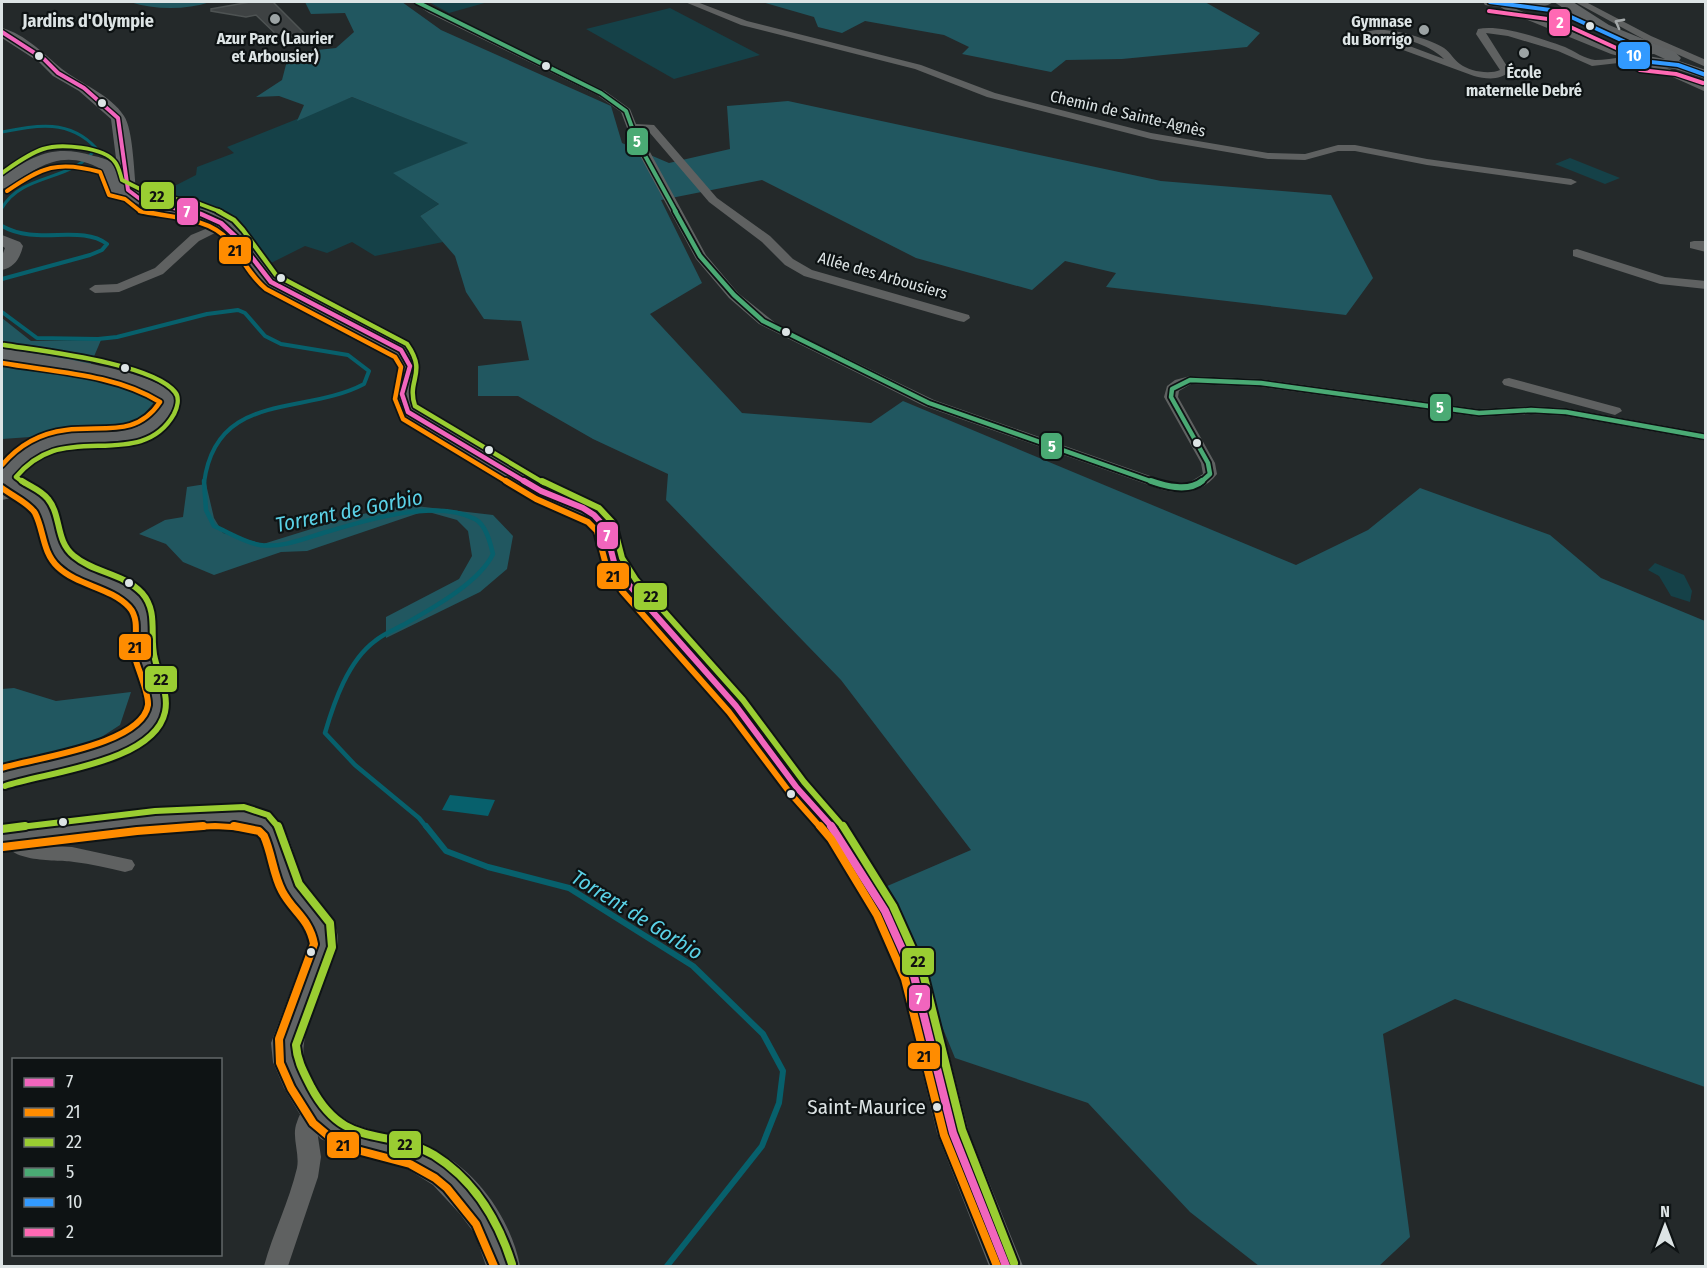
<svg xmlns="http://www.w3.org/2000/svg" width="1707" height="1268" font-family="'Fira Sans Condensed',sans-serif">
	<style>
		.green { fill: #154148 }
		.forest { fill: #215760 }
		.water { fill: #07606c }
		.lines { fill: none; stroke-linecap: round; stroke-linejoin: round }
		.stream-far3 { stroke: #07606c; stroke-width: 3 }
		.stream-far2 { stroke: #07606c; stroke-width: 4 }
		.stream-far1 { stroke: #07606c; stroke-width: 4.5 }
		.stream { stroke: #07606c; stroke-width: 6 }
		.building { fill: #3e4243; stroke: #4e5353; stroke-width: 1.5 }
		.street { fill: #5f6161; fill-rule: evenodd }
		.secondary { fill: #606364; fill-rule: evenodd }
		.bus-1-far3-casing { stroke: #0e1314; stroke-width: 7 }
		.bus-1-far2-casing { stroke: #0e1314; stroke-width: 8 }
		.bus-1-far1-casing { stroke: #0e1314; stroke-width: 10 }
		.bus-1-casing { stroke: #0e1314; stroke-width: 12 }
		.bus-2-far3-casing { stroke: #0e1314; stroke-width: 7 }
		.bus-2-far2-casing { stroke: #0e1314; stroke-width: 8 }
		.bus-2-far1-casing { stroke: #0e1314; stroke-width: 10 }
		.bus-2-casing { stroke: #0e1314; stroke-width: 12 }
		.bus-3-far3-casing { stroke: #0e1314; stroke-width: 7 }
		.bus-3-far2-casing { stroke: #0e1314; stroke-width: 8 }
		.bus-3-far1-casing { stroke: #0e1314; stroke-width: 10 }
		.bus-3-casing { stroke: #0e1314; stroke-width: 12 }
		.bus-4-far2-casing { stroke: #0e1314; stroke-width: 7 }
		.bus-4-far1-casing { stroke: #0e1314; stroke-width: 8 }
		.bus-4-casing { stroke: #0e1314; stroke-width: 10 }
		.bus-5-casing { stroke: #0e1314; stroke-width: 7 }
		.bus-6-casing { stroke: #0e1314; stroke-width: 7 }
		.bus-1-far3 { stroke: #f165bd; stroke-width: 4 }
		.bus-1-far2 { stroke: #f165bd; stroke-width: 4.5 }
		.bus-1-far1 { stroke: #f165bd; stroke-width: 6 }
		.bus-1 { stroke: #f165bd; stroke-width: 8 }
		.bus-2-far3 { stroke: #ff8c00; stroke-width: 4 }
		.bus-2-far2 { stroke: #ff8c00; stroke-width: 4.5 }
		.bus-2-far1 { stroke: #ff8c00; stroke-width: 6 }
		.bus-2 { stroke: #ff8c00; stroke-width: 8 }
		.bus-3-far3 { stroke: #9acd32; stroke-width: 4 }
		.bus-3-far2 { stroke: #9acd32; stroke-width: 4.5 }
		.bus-3-far1 { stroke: #9acd32; stroke-width: 6 }
		.bus-3 { stroke: #9acd32; stroke-width: 8 }
		.bus-4-far2 { stroke: #4aaa74; stroke-width: 4 }
		.bus-4-far1 { stroke: #4aaa74; stroke-width: 4.5 }
		.bus-4 { stroke: #4aaa74; stroke-width: 6 }
		.bus-5 { stroke: #329aff; stroke-width: 4 }
		.bus-6 { stroke: #ff69b4; stroke-width: 4 }
		.oneway { stroke: #a4a9aa }
		.poi-dot { fill: #9ca3a4; stroke: #0e1314; stroke-width: 2 }
		.bus-dot { fill: #dde4e5; stroke: #0e1314; stroke-width: 2 }
		.labels { text-anchor: middle; stroke-width: 4.5; stroke-linejoin: round; paint-order: stroke }
		.far-poi-label { font-size: 16px; font-weight: bold; fill: #dde4e5; stroke: #0e1314 }
		.far-street-label { font-size: 16px; fill: #dde4e5; stroke: #0e1314 }
		.far-neighbourhood-label { font-size: 18px; font-weight: bold; fill: #dde4e5; stroke: #0e1314 }
		.water-label { font-size: 21px; font-style: italic; fill: #5ad1e6; stroke: #0e1314 }
		.near-bus-label { font-size: 21px; fill: #dde4e5; stroke: #0e1314; text-anchor: end }
		.line-badge { stroke: #0e1314; stroke-width: 2 }
		.badge-label { font-size: 16px; text-anchor: middle; font-weight: bold; fill: #fff }
		.pale-badge-label { font-size: 16px; text-anchor: middle; font-weight: bold; fill: #111 }
	</style>
	<rect width="100%" height="100%" fill="#24292a"/>
	<!-- green -->
	<path class="green" d="M429 2H488L449 13Z
		M670 8 760 55 674 79 586 29Z
		M352 97 469 143 394 173 439 204 420 216 443 242 375 256 352 242 327 253 305 246 263 267C257 257 252 243 244 234 222 206 179 205 147 200L196 175 197 167 234 153 227 147Z
		M1570 158 1620 178 1605 184 1555 164Z
		M1655 563 1684 575 1692 591 1690 602 1671 596 1659 576 1648 570Z"/>
	<!-- forest -->
	<path class="forest" d="M130 2H210C186 10 155 10 130 2Z
		M305 2H402L441 30 611 106 622 143 669 163 730 149 727 106 788 101 1161 181 1331 195 1373 278 1346 315 1106 287 1116 273 1065 261 1032 290 916 258 762 180 661 200 702 283 650 314 742 413 871 423 903 401 1296 565 1368 530 1420 488 1550 535 1601 578 1705 621V1087L1455 999 1383 1034 1410 1237 1379 1266H1259L1190 1212 1088 1103 955 1058 885 887 971 850 841 680 666 500 668 474 593 439 518 396H478V366L529 360 521 321 484 319 466 292 455 256 420 216 439 204 393 173 468 143 352 97 297 121 304 105 279 96 256 97 282 80 289 53 336 48 354 32 345 13 311 14Z
		M762 2H1205L1260 33 1247 47 1122 59 1066 60 1051 72 962 54 969 47 944 35 865 21 842 33 818 27 814 17Z
		M2 318 31 341 101 340 87 373 157 399 130 430 2 439Z
		M206 484 214 518 223 533 263 544 353 516 407 505 493 515 513 536 507 569 480 592 386 638V617L459 579 472 556 468 531 457 520 425 511 307 551 281 552 214 575 183 562 166 544 139 534 165 520 183 517 187 487Z
		M14 688 56 701 131 692 120 725 83 749 2 764V689Z"/>
	<!-- water -->
	<path class="water" d="M450 795 495 800 488 816 442 810Z"/>
	<g class="lines">
		<!-- stream-far3 -->
		<path class="stream-far3" d="M2 132C38 125 69 119 96 148 74 182 23 172 2 208"/>
		<!-- stream-far2 -->
		<path class="stream-far2" d="M2 226C37 246 80 224 107 244L102 250 90 255 2 279
			M2 312 37 338 98 339 117 337 207 314 238 310 245 313 265 336 281 344 348 355 369 371 364 384C304 416 216 390 204 483"/>
		<!-- stream-far1 -->
		<path class="stream-far1" d="M204 481 206 510 214 526C228 532 246 543 260 545 281 548 304 539 323 533 363 521 435 498 475 519 486 525 490 542 493 554 479 583 431 609 403 625 394 630 383 634 375 641 348 661 334 702 325 733L355 765 419 818 427 828"/>
		<!-- stream -->
		<path class="stream" d="M426 826 446 851 488 867 569 888 693 966 763 1034 783 1071 779 1103 762 1146 667 1266"/>
	</g>
	<!-- building -->
	<path class="building" d="M250 2H273L305 34 281 39 256 15 246 17 211 11V9Z"/>
	<g class="lines">
		<!-- street -->
		<path class="street" d="M412 2H423L605 91 630 109 636 124 654 125 717 198 770 236 793 259 812 270 969 315 970 318 964 322 959 321 804 276 785 265 762 242 709 202 650 133 647 130H638L706 255 738 293 778 325 934 400 1170 483 1190 482 1203 474 1201 463 1164 397 1167 386 1175 380 1190 376 1261 379 1479 409 1531 406 1566 408 1706 433V441L1566 416 1531 414 1479 417 1261 387 1191 384 1179 391 1178 397 1215 463 1217 474C1205 491 1183 495 1163 490L924 406 759 324 729 298 696 259 632 141 621 112 597 95 429 13Z
			M685 2H697L747 21 921 65 995 93 1151 133 1268 153 1305 154 1338 145H1355L1427 159 1571 179 1577 182 1571 185 1427 165 1355 151H1338L1305 160 1268 159 1151 139 987 97 915 69 741 25Z
			M1499 2H1505L1514 8 1616 50 1634 53 1641 58 1636 61 1592 66 1558 51 1508 36 1486 33 1510 71C1500 81 1486 79 1474 76L1384 43 1367 41 1360 36C1376 21 1427 38 1444 48 1450 52 1455 61 1460 64 1469 71 1489 75 1500 70L1476 34 1478 29C1501 24 1542 39 1565 47 1574 51 1585 59 1595 60 1604 60 1614 58 1623 57L1611 54 1508 12 1499 6ZM1379 35C1400 37 1428 43 1444 59L1388 38 1372 36Z
			M1575 2H1586L1651 36 1706 60V67L1645 40Z
			M1649 60 1706 85V92L1646 65 1644 63Z
			M225 221 231 224 229 226 199 241 163 274 119 292 95 293 89 289 95 285 117 284 155 268 191 235Z
			M1694 241H1706V252L1690 248V242Z
			M1577 249 1665 277 1706 281V289L1660 284 1573 256V250Z
			M1509 378 1620 408 1622 411 1615 415 1504 385 1502 382 1504 379Z
			M19 488 24 489 26 492 24 495 2 500V492Z
			M11 831 18 833 21 841 27 845 72 847 132 860 135 865 132 870 125 872C108 868 91 864 74 862 60 859 0 865 4 833Z
			M315 1102 323 1105 326 1112 318 1124 317 1130 321 1157 318 1177 288 1266H264C273 1233 289 1202 297 1168 300 1153 291 1136 297 1122 300 1112 305 1106 315 1102Z"/>
		<!-- secondary -->
		<path class="secondary" d="M1483 2H1553C1543 11 1499 8 1485 5Z
			M1554 2H1573L1609 25 1675 52 1681 58 1679 61 1706 70V79L1675 69 1645 66 1631 61 1627 53 1636 48 1591 26ZM1654 54 1665 59 1642 55Z
			M2 28C25 34 45 55 62 69 81 84 111 95 124 116 133 129 134 172 136 189L150 198 207 210 227 219 243 234 277 278 408 346C434 379 402 380 416 408L549 486 591 503 602 510 616 527 625 562 637 580 745 700 806 781 848 827 895 903 929 976 969 1133 1023 1266H989L937 1133 899 976 872 914 828 841 788 795 727 712 621 590 603 562 594 529 586 520 575 513 533 496 401 416C386 394 397 388 401 366L394 354 265 286 231 242 215 226 197 218 149 209 129 200 123 195 109 192 101 169C63 148 39 166 8 187L2 189V177C34 155 54 144 94 156 107 159 114 161 118 174L111 119 79 91 53 76 39 62 2 38Z
			M2 235 20 242 23 246C20 258 15 267 2 270V256L5 248 2 246Z
			M2 348C33 354 173 371 179 402 172 432 134 444 108 445 92 445 77 442 61 446 43 451 27 461 16 476 25 490 44 491 54 507 62 523 59 545 74 557 96 574 126 575 145 597 161 615 152 636 157 657 161 674 173 693 169 710 158 759 76 766 36 776 25 778 14 784 2 787V768L111 739 138 721 143 714 144 704 132 654V619L129 608 113 593 74 576 56 565 44 548 32 508 2 487V466C18 446 42 436 67 433 94 429 149 441 159 402 149 380 29 365 2 360Z
			M244 806C253 809 267 811 274 816 290 830 295 859 301 878 310 904 339 910 338 943 337 950 333 958 331 965 321 993 295 1040 306 1069 335 1138 374 1123 430 1148 476 1168 511 1219 520 1266H486L475 1234 460 1214 433 1185 406 1168 352 1153 321 1139 304 1121 284 1088 273 1062 271 1043 308 945 307 927 277 889 259 837 253 829 244 826 155 830 2 848V828L155 810Z"/>
		<defs>
			<path id="bus-1-far3" d="M2 32 44 59 58 73 84 88 118 118 128 190 144 202 193 212"/>
			<path id="bus-1-far2" d="M186 211 201 214 221 223 237 238 271 282 401 350 410 366 402 394 408 412 527 483"/>
			<path id="bus-1-far1" d="M524 481 541 491 583 508 594 515 605 527 614 562 629 585 736 706 797 788 833 828"/>
			<path id="bus-1" d="M831 826 885 911 914 976 953 1133 1006 1266"/>
			<path id="bus-2-far3" d="M7 191C42 167 58 160 100 172L109 195 125 199 140 211 147 212"/>
			<path id="bus-2-far2" d="M140 211C167 217 209 217 228 240 242 257 249 275 266 289L395 357 401 367 395 399 403 419 509 483
				M2 363C54 372 115 374 160 402 136 438 103 425 66 430 41 433 19 445 2 465"/>
			<path id="bus-2-far1" d="M506 481 536 499 588 522 597 531 606 565 622 591 729 712 790 793 821 828
				M2 488C11 495 29 503 35 513 44 530 42 552 58 567 78 586 110 587 129 607 142 621 132 644 136 661 139 671 149 695 148 705 142 745 34 758 2 768
				M175 828 215 826 248 828"/>
			<path id="bus-2" d="M234 826 259 831 264 836C272 854 273 874 282 891 293 912 309 918 314 944L279 1039 280 1063 291 1088 313 1123 332 1139 357 1150 410 1164 435 1178 447 1188 476 1224 494 1266
				M820 826 831 839 877 915 905 979 944 1135 997 1266
				M3 847 137 831 203 826"/>
			<path id="bus-3-far3" d="M2 173C15 164 28 154 43 149 60 143 104 147 115 162 119 167 120 174 122 180L150 194 200 204 221 212"/>
			<path id="bus-3-far2" d="M218 211 234 220 243 230 276 275 407 344C428 374 406 379 415 406L544 483
				M4 345C41 351 152 363 175 392 180 398 177 408 174 414 148 460 95 438 53 451 38 456 26 465 16 477L24 483"/>
			<path id="bus-3-far1" d="M542 481 599 508 613 523 622 558 636 580 743 700 804 782 844 828
				M5 786C46 772 154 763 165 712 169 694 159 677 155 659 149 637 159 612 142 593 123 573 94 573 74 556 55 541 62 516 48 499 41 490 31 487 22 481
				M12 828 155 811 244 807 268 815 279 828"/>
			<path id="bus-3" d="M278 826 299 884 330 923 332 947 296 1045C297 1061 304 1073 311 1087 345 1151 384 1126 434 1155 474 1180 498 1220 512 1264
				M843 826 893 906 923 973 962 1130 1014 1263
				M2 829 25 826"/>
			<path id="bus-4-far2" d="M417 2 601 93 626 111 637 141 676 212"/>
			<path id="bus-4-far1" d="M675 211 700 256 734 295 763 321 929 403 1156 483
				M1200 483 1210 474 1208 463 1171 397 1172 389 1190 380 1261 383 1479 413 1531 410 1566 412 1706 437"/>
			<path id="bus-4" d="M1151 481C1165 486 1189 492 1202 481"/>
			<path id="bus-5" d="M1490 2 1558 11 1632 45 1638 51 1633 55 1642 61 1678 65 1706 75"/>
			<path id="bus-6" d="M1489 11 1555 20 1625 52 1626 61 1640 70 1676 74 1703 83"/>
		</defs>
		<!-- bus-1-far3 casing -->
		<use href="#bus-1-far3" class="bus-1-far3-casing"/>
		<!-- bus-1-far2 casing -->
		<use href="#bus-1-far2" class="bus-1-far2-casing"/>
		<!-- bus-1-far1 casing -->
		<use href="#bus-1-far1" class="bus-1-far1-casing"/>
		<!-- bus-1 casing -->
		<use href="#bus-1" class="bus-1-casing"/>
		<!-- bus-2-far3 casing -->
		<use href="#bus-2-far3" class="bus-2-far3-casing"/>
		<!-- bus-2-far2 casing -->
		<use href="#bus-2-far2" class="bus-2-far2-casing"/>
		<!-- bus-2-far1 casing -->
		<use href="#bus-2-far1" class="bus-2-far1-casing"/>
		<!-- bus-2 casing -->
		<use href="#bus-2" class="bus-2-casing"/>
		<!-- bus-3-far3 casing -->
		<use href="#bus-3-far3" class="bus-3-far3-casing"/>
		<!-- bus-3-far2 casing -->
		<use href="#bus-3-far2" class="bus-3-far2-casing"/>
		<!-- bus-3-far1 casing -->
		<use href="#bus-3-far1" class="bus-3-far1-casing"/>
		<!-- bus-3 casing -->
		<use href="#bus-3" class="bus-3-casing"/>
		<!-- bus-4-far2 casing -->
		<use href="#bus-4-far2" class="bus-4-far2-casing"/>
		<!-- bus-4-far1 casing -->
		<use href="#bus-4-far1" class="bus-4-far1-casing"/>
		<!-- bus-4 casing -->
		<use href="#bus-4" class="bus-4-casing"/>
		<!-- bus-5 casing -->
		<use href="#bus-5" class="bus-5-casing"/>
		<!-- bus-6 casing -->
		<use href="#bus-6" class="bus-6-casing"/>
		<!-- bus-1-far3 -->
		<use href="#bus-1-far3" class="bus-1-far3"/>
		<!-- bus-1-far2 -->
		<use href="#bus-1-far2" class="bus-1-far2"/>
		<!-- bus-1-far1 -->
		<use href="#bus-1-far1" class="bus-1-far1"/>
		<!-- bus-1 -->
		<use href="#bus-1" class="bus-1"/>
		<!-- bus-2-far3 -->
		<use href="#bus-2-far3" class="bus-2-far3"/>
		<!-- bus-2-far2 -->
		<use href="#bus-2-far2" class="bus-2-far2"/>
		<!-- bus-2-far1 -->
		<use href="#bus-2-far1" class="bus-2-far1"/>
		<!-- bus-2 -->
		<use href="#bus-2" class="bus-2"/>
		<!-- bus-3-far3 -->
		<use href="#bus-3-far3" class="bus-3-far3"/>
		<!-- bus-3-far2 -->
		<use href="#bus-3-far2" class="bus-3-far2"/>
		<!-- bus-3-far1 -->
		<use href="#bus-3-far1" class="bus-3-far1"/>
		<!-- bus-3 -->
		<use href="#bus-3" class="bus-3"/>
		<!-- bus-4-far2 -->
		<use href="#bus-4-far2" class="bus-4-far2"/>
		<!-- bus-4-far1 -->
		<use href="#bus-4-far1" class="bus-4-far1"/>
		<!-- bus-4 -->
		<use href="#bus-4" class="bus-4"/>
		<!-- bus-5 -->
		<use href="#bus-5" class="bus-5"/>
		<!-- bus-6 -->
		<use href="#bus-6" class="bus-6"/>
	</g>
	<!-- one-way arrows -->
	<defs><path id="oneway-chevron" d="M-2-3.5L2.5 0L-2 3.5" fill="none" stroke-width="1.6" stroke-linecap="round" stroke-linejoin="round" transform="scale(1.5)"/></defs>
	<use class="oneway" href="#oneway-chevron" transform="translate(1619 23) rotate(-152)"/>
	<!-- markers -->
	<g class="poi-dot">
		<circle cx="275" cy="19" r="6"/>
		<circle cx="1424" cy="30" r="6"/>
		<circle cx="1524" cy="53" r="6"/>
	</g>
	<g class="bus-dot">
		<circle cx="1590" cy="26" r="5"/>
		<circle cx="39" cy="56" r="5"/>
		<circle cx="546" cy="66" r="5"/>
		<circle cx="102" cy="103" r="5"/>
		<circle cx="281" cy="278" r="5"/>
		<circle cx="786" cy="332" r="5"/>
		<circle cx="125" cy="368" r="5"/>
		<circle cx="1197" cy="443" r="5"/>
		<circle cx="489" cy="450" r="5"/>
		<circle cx="129" cy="583" r="5"/>
		<circle cx="791" cy="794" r="5"/>
		<circle cx="63" cy="822" r="5"/>
		<circle cx="311" cy="952" r="5"/>
		<circle cx="937" cy="1107" r="5"/>
	</g>
	<g class="labels">
		<!-- far-poi labels -->
		<g class="far-poi-label">
			<text x="1412" y="27" text-anchor="end">Gymnase<tspan x="1412" dy="18">du Borrigo</tspan></text>
			<text x="275" y="44">Azur Parc (Laurier<tspan x="275" dy="18">et Arbousier)</tspan></text>
			<text x="1524" y="78">École<tspan x="1524" dy="18">maternelle Debré</tspan></text>
		</g>
		<!-- far-street labels -->
		<g class="far-street-label">
			<text transform="translate(1128 113) rotate(13)" y="6">Chemin de Sainte-Agnès</text>
			<text transform="translate(883 275) rotate(16)" y="6">Allée des Arbousiers</text>
		</g>
		<!-- far-neighbourhood labels -->
		<g class="far-neighbourhood-label">
			<text x="88" y="27">Jardins d'Olympie</text>
		</g>
		<!-- water labels -->
		<g class="water-label">
			<text transform="translate(349 511) rotate(-11)" y="7">Torrent de Gorbio</text>
			<text transform="translate(637 915) rotate(32)" y="7">Torrent de Gorbio</text>
		</g>
		<!-- near-bus labels -->
		<g class="near-bus-label">
			<text x="926" y="1114">Saint-Maurice</text>
		</g>
	</g>
	<g class="line-badge">
		<rect x="1548" y="8" width="23" height="29" rx="6" fill="#ff69b4"/>
		<rect x="1617" y="41" width="34" height="29" rx="6" fill="#329aff"/>
		<rect x="626" y="127" width="23" height="29" rx="6" fill="#4aaa74"/>
		<rect x="140" y="181" width="35" height="29" rx="6" fill="#9acd32"/>
		<rect x="176" y="197" width="23" height="29" rx="6" fill="#f165bd"/>
		<rect x="218" y="236" width="34" height="29" rx="6" fill="#ff8c00"/>
		<rect x="1429" y="393" width="23" height="29" rx="6" fill="#4aaa74"/>
		<rect x="1040" y="432" width="23" height="28" rx="6" fill="#4aaa74"/>
		<rect x="596" y="521" width="23" height="29" rx="6" fill="#f165bd"/>
		<rect x="596" y="562" width="34" height="28" rx="6" fill="#ff8c00"/>
		<rect x="633" y="582" width="35" height="29" rx="6" fill="#9acd32"/>
		<rect x="118" y="633" width="34" height="28" rx="6" fill="#ff8c00"/>
		<rect x="144" y="665" width="34" height="28" rx="6" fill="#9acd32"/>
		<rect x="901" y="947" width="34" height="29" rx="6" fill="#9acd32"/>
		<rect x="908" y="984" width="23" height="28" rx="6" fill="#f165bd"/>
		<rect x="907" y="1042" width="34" height="28" rx="6" fill="#ff8c00"/>
		<rect x="388" y="1130" width="34" height="29" rx="6" fill="#9acd32"/>
		<rect x="326" y="1131" width="34" height="28" rx="6" fill="#ff8c00"/>
	</g>
	<g class="badge-label">
		<text x="1560" y="28">2</text>
		<text x="1634" y="61">10</text>
		<text x="637" y="147">5</text>
		<text x="187" y="217">7</text>
		<text x="1440" y="413">5</text>
		<text x="1052" y="452">5</text>
		<text x="607" y="541">7</text>
		<text x="919" y="1004">7</text>
	</g>
	<g class="pale-badge-label">
		<text x="157" y="202">22</text>
		<text x="235" y="256">21</text>
		<text x="613" y="582">21</text>
		<text x="651" y="602">22</text>
		<text x="135" y="653">21</text>
		<text x="161" y="685">22</text>
		<text x="918" y="967">22</text>
		<text x="924" y="1062">21</text>
		<text x="405" y="1150">22</text>
		<text x="343" y="1151">21</text>
	</g>
	<!-- border -->
	<rect width="1707" height="1268" fill="none" stroke="#dde4e5" stroke-width="6"/>
	<!-- legend -->
	<rect x="12" y="1058" width="210" height="198" fill="#0e1314" stroke="#616768" stroke-width="1.5"/>
	<rect x="24" y="1078" width="30" height="9" fill="#f165bd" stroke="#616768" stroke-width="1.5"/>
	<text x="66" y="1088" font-size="18" fill="#dde4e5">7</text>
	<rect x="24" y="1108" width="30" height="9" fill="#ff8c00" stroke="#616768" stroke-width="1.5"/>
	<text x="66" y="1118" font-size="18" fill="#dde4e5">21</text>
	<rect x="24" y="1138" width="30" height="9" fill="#9acd32" stroke="#616768" stroke-width="1.5"/>
	<text x="66" y="1148" font-size="18" fill="#dde4e5">22</text>
	<rect x="24" y="1168" width="30" height="9" fill="#4aaa74" stroke="#616768" stroke-width="1.5"/>
	<text x="66" y="1178" font-size="18" fill="#dde4e5">5</text>
	<rect x="24" y="1198" width="30" height="9" fill="#329aff" stroke="#616768" stroke-width="1.5"/>
	<text x="66" y="1208" font-size="18" fill="#dde4e5">10</text>
	<rect x="24" y="1228" width="30" height="9" fill="#ff69b4" stroke="#616768" stroke-width="1.5"/>
	<text x="66" y="1238" font-size="18" fill="#dde4e5">2</text>
	<!-- north arrow -->
	<g transform="translate(1665 1226)" stroke="#0e1314" stroke-width="4.5" paint-order="stroke">
	<path d="M0-4.5L10 22L0 15L-10 22Z" fill="#dde4e5"/>
	<text y="-9" font-size="16" font-weight="bold" text-anchor="middle" fill="#dde4e5">N</text>
	</g>
</svg>
